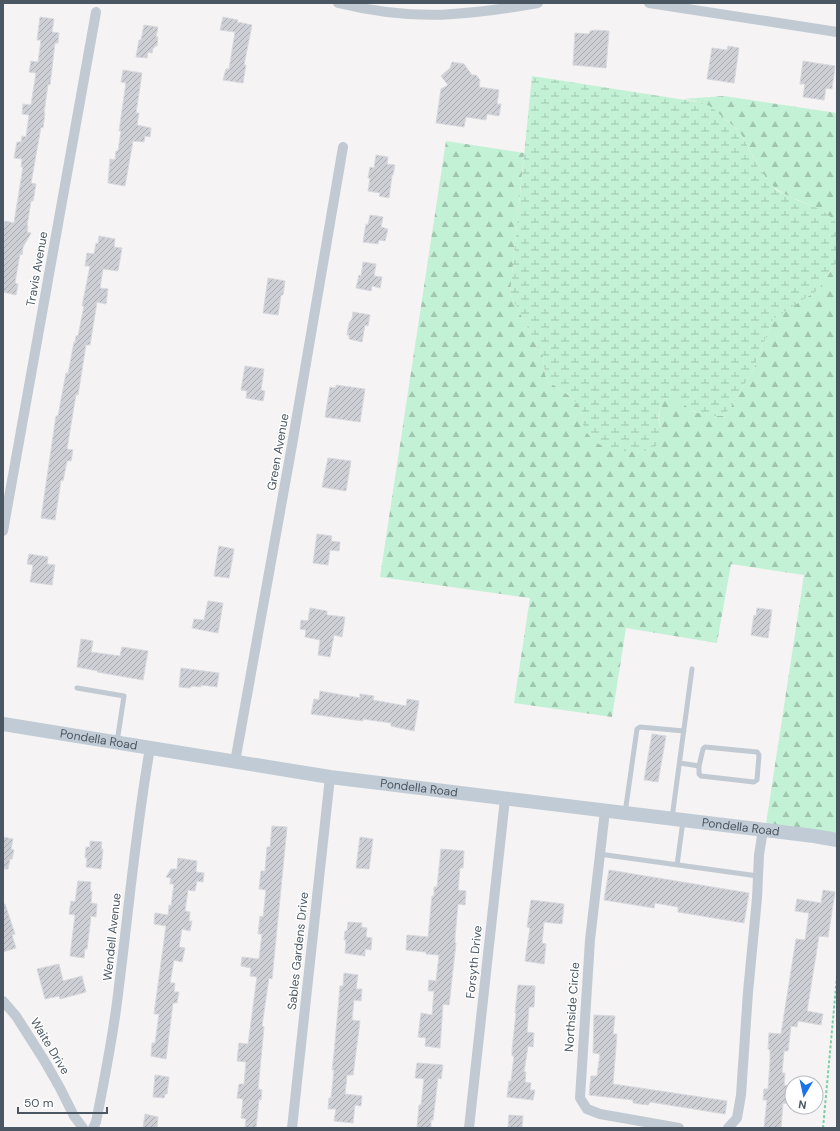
<svg xmlns="http://www.w3.org/2000/svg" width="840" height="1131" font-family="'DM Sans',sans-serif">
	<style>
		.forest { fill: url(#forest-firs) }
		.wetland { fill: url(#wetland-marsh) }
		.building { fill: url(#building-hatch); stroke: #d7d9de }
		.lines { fill: none; stroke-linecap: round; stroke-linejoin: round }
		.path { stroke: #7ad0a6; stroke-width: 2; stroke-dasharray: 3 2; stroke-linecap: butt }
		.lane { stroke: #c1cad2; stroke-width: 5 }
		.street { stroke: #c1cad2; stroke-width: 10 }
		.secondary { stroke: #c1cbd6; stroke-width: 14 }
		.labels { text-anchor: middle; stroke-width: 3; stroke-linejoin: round; paint-order: stroke }
		.street-label { font-size: 12px; fill: #4a5661; stroke: #fff }
	</style>
	<defs>
		<pattern id="forest-firs" width="22" height="20" patternUnits="userSpaceOnUse"><rect width="22" height="20" fill="#c3f1d5"/><path d="M5 1l3.5 6h-7zM16 11l3.5 6h-7z" fill="#a0c6b0"/></pattern>
		<pattern id="wetland-marsh" width="20" height="14" patternUnits="userSpaceOnUse"><rect width="20" height="14" fill="#c3f1d5"/><path d="M1 5h8M5 5V1M11 12h8M15 12V8" fill="none" stroke="#a0c6b0"/></pattern>
		<pattern id="building-hatch" width="6" height="6" patternUnits="userSpaceOnUse"><rect width="6" height="6" fill="#cdcfd5"/><path d="M-1 1l2-2M0 6l6-6M5 7l2-2" fill="none" stroke="#a8abb0"/></pattern>
	</defs>
	<rect width="100%" height="100%" fill="#f5f3f3"/>
	<!-- forest -->
	<path class="forest" d="M724 96 837 113V225C824 205 797 203 778 190 762 180 751 150 741 134 737 127 707 104 698 102 693 100 688 100 683 99Z
		M446 141 524 153 510 294 543 357 545 374 548 381 571 397 581 408 583 424 661 427C657 418 660 408 663 399H672L683 403 695 412 722 416 729 410 753 370 773 319 818 290 837 262V833L766 824 804 575 731 564 717 643 626 628 612 717 514 703 530 598 380 577Z"/>
	<!-- wetland -->
	<path class="wetland" d="M532 76 698 102 710 106 740 132 759 168 776 190 799 201 822 210 833 219 837 225V262L818 290 773 319 753 370 729 410 722 416C714 416 703 416 696 412 684 406 677 397 663 399 661 405 657 416 659 422 661 431 662 432 660 442L651 450 630 452 608 449 595 442 586 432 583 424 581 408 571 397 548 381 545 374 543 357 510 294Z"/>
	<!-- building -->
	<path class="building" d="M40 17 54 19 52 32 59 33 58 43H55L50 85 48 84 44 113H45L43 128 41 127 31 183 36 184 33 201H31L27 226H28L27 232 31 233 23 247 22 255 20 254 15 283 18 284 16 295 3 292V230L5 221 14 223 23 167H21L22 159 14 158 17 142H21L22 136 26 137 29 115 22 114 23 104 31 105 36 73 29 72 31 61 38 62 41 40H37Z
		M223 17 238 20 237 22 252 25 244 65H246L243 83 223 80 226 69H229L235 32 220 30Z
		M144 25 158 27 156 37H158L157 46H155L154 48H153L152 53 148 52 147 58 136 57 139 40H141Z
		M595 30 609 31 606 68 573 65 575 33 589 34 590 31Z
		M728 46 739 48 734 83 707 79 712 48 727 50Z
		M803 61 835 66 832 89 826 88 824 100 803 97 805 84H800Z
		M452 62 464 64 472 75H476L480 80 479 87 499 90 497 104H501L499 116 487 114 486 120 466 117 464 127 436 123 441 89 448 85 441 76 450 68Z
		M123 70 142 73 136 113H139L137 125 151 128 150 137 145 136 144 142 133 141 125 186 108 183 110 159 115 160 116 151H118L121 131H119L126 83 121 82Z
		M376 155 388 157 387 164 395 165 393 175H392L389 198 379 196 380 193 368 191 370 178H368L370 167 374 168Z
		M370 215 383 217 381 227 388 229 385 241 379 240 378 244 363 242 366 224 368 225Z
		M99 236 115 239 114 247 122 248 118 271 103 269 100 288 108 289 106 304 97 302 90 345H86L78 395 76 394 67 449 73 450 71 461H67L63 481 61 480 55 520 41 518 56 416H58L66 373 68 374 74 342 75 343 76 336H78L84 306H82L90 266H85L87 253 94 254 96 243 98 244Z
		M363 262 376 264 374 276 382 277 380 288 372 286 371 291 356 288 359 275 361 276Z
		M268 278 285 281 283 295H281L278 315 263 313Z
		M353 312 370 315 368 326 365 325 362 342 349 339V335H347L349 323 352 319Z
		M245 366 264 369 261 390 265 391 263 401 246 398 247 391 241 390Z
		M336 385 365 389 360 422 325 417 330 387 336 388Z
		M328 458 351 461 346 491 322 487Z
		M317 534 332 536 331 541 340 542 339 551 330 550 328 565 313 563Z
		M219 546 234 549 229 578 214 576Z
		M29 554 48 557 47 564 55 565 52 585 30 582 33 565 27 564Z
		M208 601 223 603 218 633 192 628 194 619 204 620Z
		M310 608 327 611V615L345 617 342 637 334 635 330 657 318 655 320 640 305 637 306 630 300 629 301 620 308 621Z
		M757 608 772 610 768 638 751 635 754 615 756 616Z
		M81 639 93 641 91 652 120 656 122 647 148 651 143 680 97 672 98 671 77 667Z
		M181 668 219 673 217 687 201 685V687L191 686 190 688 179 687Z
		M320 691 360 698V694L374 696 373 700 406 706 407 699 419 701 414 731 391 726V723L363 719V721L311 714 314 699 319 700Z
		M652 734 666 736 658 782 644 780Z
		M272 826 287 827 272 979 269 978 262 1026 264 1027 258 1089 262 1090 261 1100 259 1099 256 1128H245L246 1119 241 1118 243 1099 237 1098 239 1084H244L246 1062 237 1061 239 1043 248 1044 257 977 250 976 251 968 241 966 242 957 259 959 262 934H258L260 916 263 917 266 890 259 889 261 871H265L267 847H270Z
		M3 837 13 839 11 849 14 850 12 859H10L8 869H3Z
		M360 837 373 839 369 869 356 868Z
		M90 841 102 842 101 849H103L101 869 86 867 87 858H85L86 847H90Z
		M441 849 464 851 463 868H460L458 890 466 891 465 905 458 904 455 937V943H456L449 1005 443 1004 440 1048 425 1046 426 1038 418 1037 421 1013 432 1015 434 991H428L429 980 436 981 439 955 426 954V952L406 950 407 935 428 937 432 896H434V887H437Z
		M178 858 197 861 196 872 204 873 203 882 197 881 195 891 188 890 185 911 190 912 189 921H192L190 931 182 929 179 947 185 948 182 962 174 960 170 983H175L174 992H179L177 1003H173L166 1059 151 1056 152 1043H155L159 1014H154L166 926 154 924 155 913 168 915 169 905 171 906 174 884H170L171 878 166 877 171 869H177Z
		M609 870 749 893 744 923 678 912V907L655 903 654 908 604 900Z
		M78 881 91 882 90 891H92L91 903 97 904 96 917 91 916 87 949H85L84 958 70 956 75 915 69 914 71 901 75 902Z
		M823 890 835 892 828 937 819 936 807 1011 823 1014 821 1025 798 1021 797 1027 791 1026 788 1051H784L782 1073H785L784 1085 792 1086V1104L783 1103 781 1128H764L767 1100H763L764 1089H768L770 1061V1050L768 1049 769 1033 781 1034 796 939 805 940 809 913 795 911 797 899 821 903Z
		M531 900 564 904 562 924 544 922 542 943 546 944 544 964 525 961 530 928 527 927Z
		M3 904H5L15 934 12 935 16 948 3 952Z
		M348 922 362 923 361 927 367 928 366 937 372 938 371 950 365 949V956L345 953 346 940H344L345 931H347Z
		M59 964 63 981 82 976 86 992 60 999 59 996 45 999 37 969Z
		M344 973 358 975 356 989H362L361 1001 354 1000 352 1020 360 1021 353 1075H347L345 1094 362 1096 361 1106 355 1105 353 1123 334 1121 336 1109H328L329 1098H331L334 1070H332L334 1054 339 998 340 986H343Z
		M518 985 535 986 534 1007H529L527 1032 534 1033 533 1047 528 1046 524 1072H526L525 1082 531 1083 530 1090H535L533 1100 507 1097 509 1081H511L514 1056H512V1050L516 1013H515Z
		M594 1015 615 1016 613 1034H617L613 1084 727 1101 725 1114 650 1102 648 1105 633 1103V1100L589 1095 591 1076H597L600 1054 593 1053Z
		M417 1063 443 1065 441 1079 438 1078 433 1120H431V1128H417L419 1105H421L424 1079 415 1078Z
		M155 1075 169 1077 167 1094H165L164 1098 153 1097Z
		M145 1114 158 1117 157 1128H143Z
		M509 1115 523 1116 522 1128H508Z"/>
	<g class="lines">
		<!-- path -->
		<path class="path" d="M823 1128 837 976"/>
		<!-- lane -->
		<path class="lane" d="M77 688 124 696 117 742
			M680 763 699 766V774L701 776 754 782 757 780 759 755 757 752 705 747 703 749 699 766
			M625 813 637 729 640 727 684 731
			M672 818 692 669
			M599 854 758 876
			M677 865 683 821"/>
		<!-- street -->
		<path class="street" d="M338 3C375 12 414 17 453 14 481 12 510 8 538 3
			M649 3 837 32
			M3 531 96 12
			M235 762 292 445 343 147
			M605 811 590 940 580 1098 587 1109 600 1114 679 1128
			M3 1001 16 1016 44 1060 60 1088 74 1116 83 1128
			M93 1128 96 1122C105 1077 114 1032 119 986 129 907 136 827 150 748
			M292 1128 330 777
			M469 1128 505 799
			M728 1128 737 1118 741 1095 748 992 757 898 759 855 763 830"/>
		<!-- secondary -->
		<path class="secondary" id="s1" d="M3 724 330 777 814 836 837 840"/>
	</g>
	<g class="labels">
		<!-- street labels -->
		<g class="street-label">
			<text transform="translate(37 269) rotate(-80)" y="4">Travis Avenue</text>
			<text transform="translate(278 452) rotate(-80)" y="4">Green Avenue</text>
			<text dy="4" stroke="none"><textPath href="#s1" startOffset="97">Pondella Road</textPath></text>
			<text dy="4" stroke="none"><textPath href="#s1" startOffset="421">Pondella Road</textPath></text>
			<text dy="4" stroke="none"><textPath href="#s1" startOffset="745">Pondella Road</textPath></text>
			<text transform="translate(112 937) rotate(-84)" y="4">Wendell Avenue</text>
			<text transform="translate(298 951) rotate(-84)" y="4">Sables Gardens Drive</text>
			<text transform="translate(474 962) rotate(-84)" y="4">Forsyth Drive</text>
			<text transform="translate(572 1007) rotate(-86)" y="4">Northside Circle</text>
			<text transform="translate(50 1046) rotate(59)" y="4">Waite Drive</text>
		</g>
	</g>
	<!-- border -->
	<rect width="840" height="1131" fill="none" stroke="#4a5661" stroke-width="8"/>
	<!-- north arrow -->
	<g transform="translate(804 1095) rotate(189)"><circle r="19" fill="#ffffff" stroke="#b7bbc0"/>
	<path d="M0-3L7 15L0 10L-7 15Z" fill="#1a73e8"/>
	<text y="-6" font-size="11" font-weight="bold" text-anchor="middle" fill="#4a5661">N</text>
	</g>
	<!-- scale -->
	<path d="M18 1107v6h89v-6" fill="none" stroke="#4a5661" stroke-width="2"/>
	<text x="24" y="1107" font-size="12" fill="#4a5661" stroke="#ffffff" stroke-width="3" paint-order="stroke">50 m</text>
</svg>
